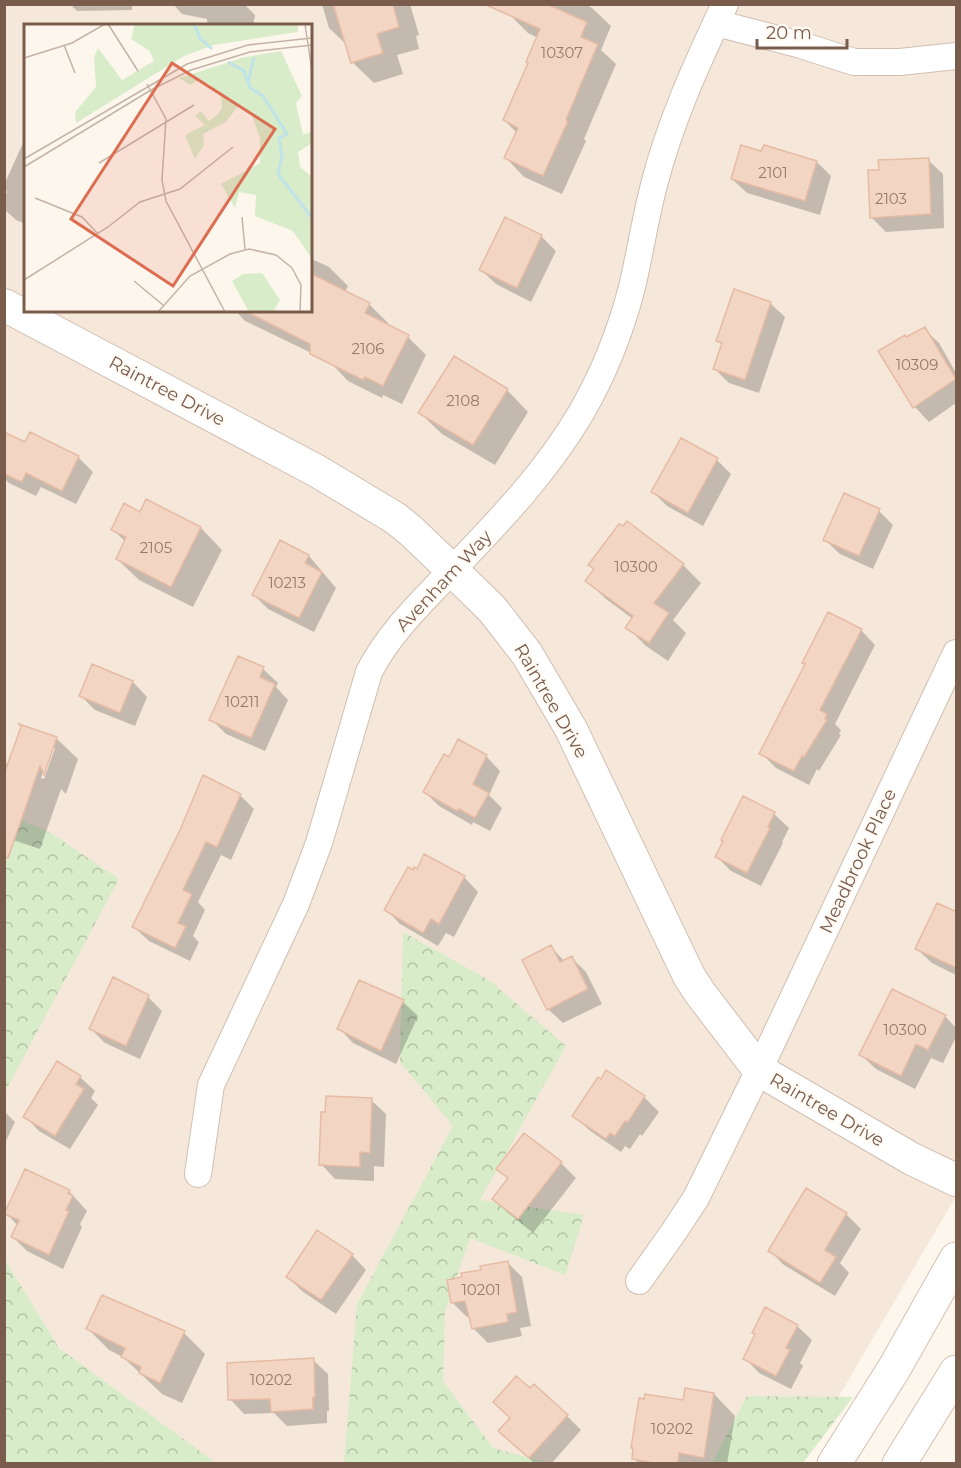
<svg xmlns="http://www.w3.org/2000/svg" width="961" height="1468" font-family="Montserrat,sans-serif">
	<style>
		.residential { fill: #f5e8da; fill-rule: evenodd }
		.forest { fill: url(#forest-crowns) }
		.shadow { fill: #0003; fill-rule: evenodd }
		.building { fill: #f3d5c3; stroke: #e6bba3; stroke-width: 1.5 }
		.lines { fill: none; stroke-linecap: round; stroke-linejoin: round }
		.minor-casing { stroke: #d1beb0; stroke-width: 28 }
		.tertiary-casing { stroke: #d1beb0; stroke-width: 34 }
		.secondary-casing { stroke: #d6c0b0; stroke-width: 35 }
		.minor { stroke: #fff; stroke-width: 26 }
		.tertiary { stroke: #fff; stroke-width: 32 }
		.secondary { stroke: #fff; stroke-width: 33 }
		.labels { text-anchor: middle; stroke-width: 4.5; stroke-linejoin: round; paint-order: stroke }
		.number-label { font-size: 15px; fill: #987a6a }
		.street-label { font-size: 18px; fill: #7a5c4d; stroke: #fffaf3 }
		.inset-river { fill: none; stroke: #bfe3e8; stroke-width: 3 }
		.inset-road { fill: none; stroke: #c5b3a7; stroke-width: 1.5 }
		.view { fill: #dc6d51; fill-opacity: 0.15; stroke: #dc6d51; stroke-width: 3 }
		.inset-edge { fill: none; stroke: #7a5c4d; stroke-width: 3 }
	</style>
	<defs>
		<pattern id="forest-crowns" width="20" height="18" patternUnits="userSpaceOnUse" patternTransform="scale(1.5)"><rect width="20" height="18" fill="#d8ecc9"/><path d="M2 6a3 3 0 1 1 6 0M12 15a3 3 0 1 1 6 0" fill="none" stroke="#b4c2a5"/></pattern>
	</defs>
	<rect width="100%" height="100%" fill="#fdf6ec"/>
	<!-- residential -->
	<path class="residential" d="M4 5H956V1196L818 1432 794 1463H66L5 1358ZM26 26H310V310H26Z"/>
	<!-- forest -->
	<path class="forest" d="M5 813 51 833 119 879 5 1092Z
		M403 932 489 980 566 1046 480 1200 584 1215 565 1275 470 1238 445 1312 443 1381 493 1448 548 1463 344 1464 357 1304 453 1126 400 1062Z
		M5 1260 59 1348 216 1463H5Z
		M747 1396 853 1397 803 1463H712Z"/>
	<!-- shadow -->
	<path class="shadow" d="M70 4H132V10L77 11Z
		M173 4H244L255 15 253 26H210L207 22V19L182 14Z
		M322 4H410L419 35 416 36 419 49 397 55 403 74 374 83 352 62 348 46 329 28Z
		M513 4H585L592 8 611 26 601 50 616 64 584 139 586 141 562 194 524 177 506 158 517 133 504 120 529 64 538 38 528 33 509 14Z
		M23 143 26 144V224L16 220 4 209V197L7 192 4 185Z
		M762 153 817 162 831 176 820 215 747 193 732 179Z
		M928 160 943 174 944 228 886 232 871 217 881 171Z
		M541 236 556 251 531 302 496 284 481 270Z
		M310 258 329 267 348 286 345 292 369 304 388 323 386 326 408 337 426 355 402 404 383 395 382 398 348 381 330 362 245 321 235 310H310Z
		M770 303 785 317 759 393 729 383 715 369 723 346 718 341Z
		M924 329 939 343 956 373V403L929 422 915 407 880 351Z
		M507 390 528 412 495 465 442 434 420 413Z
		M26 444 78 457 93 472 76 504 41 487 36 496 9 483 4 478V448Z
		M717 460 731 474 703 526 667 506 653 492Z
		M147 501 201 528 222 550 193 607 139 580 117 559 126 542 113 530 141 514Z
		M879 511 893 525 873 569 840 554 825 540Z
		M280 542 309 556 336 588 314 632 268 609 254 595Z
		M683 565 701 583 673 620 686 633 668 661 646 646 627 627 633 619 606 599 587 581Z
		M861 630 875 645 835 724 841 730 839 734 841 735 819 771 817 769 809 785 776 768 761 753Z
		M92 666 133 682 147 697 135 726 95 710 80 695Z
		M263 669 278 683 276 687 288 700 265 751 226 734 211 719Z
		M56 738 78 759 66 794 61 789 40 849 4 837V763L9 764ZM51 748H55L44 779 41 778Z
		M486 756 500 771 489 795 502 808 490 831 473 822 472 825 439 806 425 792 449 759Z
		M240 795 254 809 231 860 221 855 198 902 205 910 193 936 199 942 190 961 149 941 134 927Z
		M774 814 789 828 782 842 783 843 761 886 731 871 717 857Z
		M414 872 464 877 478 892 454 937 446 933 438 946 400 924 386 909Z
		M956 907V975L932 963 917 949 954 913Z
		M551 947 564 961 572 958 586 972 602 1004 563 1023 548 1009Z
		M360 982 403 1002 418 1016 396 1064 353 1043 339 1028Z
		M148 997 162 1011 140 1059 105 1043 91 1029Z
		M945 1016 956 1028V1037L943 1063 931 1058 915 1089 876 1069 861 1055Z
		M607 1072 644 1097 659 1112 642 1136 640 1134 630 1149 625 1146 621 1152 589 1130 574 1115Z
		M80 1077 95 1091 91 1098 98 1105 70 1149 39 1131 25 1116Z
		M371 1100 386 1114 384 1167 374 1166V1181L335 1179 321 1164Z
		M4 1111 15 1122 4 1145Z
		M524 1135 561 1163 576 1178 533 1233 508 1213 494 1199 509 1180 498 1169Z
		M69 1191 87 1211 80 1224 82 1227 63 1269 27 1251 13 1237 18 1226 6 1213Z
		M846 1214 861 1229 840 1263 849 1273 835 1296 784 1265 770 1251Z
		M352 1255 366 1270 336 1314 302 1291 288 1277Z
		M507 1262 522 1277 531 1326 520 1328 522 1336 488 1343 473 1328 470 1316 467 1317 452 1302 483 1271Z
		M797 1326 812 1340 800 1363 803 1366 791 1389 759 1373 745 1358Z
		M88 1329 184 1333 205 1354 182 1403 162 1394 123 1357 109 1350Z
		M313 1360 328 1374 329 1411H327V1423L287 1426 274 1413 244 1414 230 1399Z
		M714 1394 735 1416 727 1464H639L634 1458 684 1402Z
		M567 1416 581 1430 551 1464H535L515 1445Z"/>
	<!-- building -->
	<path class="building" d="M333 4H393L399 27 377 34 383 53 351 63Z
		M484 4H547L587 22 581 37 598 44 566 120 568 121 543 176 504 158 518 128 503 120 528 63 526 62 540 29Z
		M741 145 761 151 764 145 817 161 805 201 731 179Z
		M929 158 931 214 870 218 868 170H879L878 160Z
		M505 217 542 235 517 288 479 270Z
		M310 273 370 303 365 313 409 335 383 386 365 377 363 380 310 354V344L243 310H310Z
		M734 289 771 302 745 380 713 369 722 343 716 341Z
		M925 327 956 379 913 408 878 351 905 335 906 337Z
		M454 356 508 389 473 445 418 413Z
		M4 432 25 442 30 432 79 456 62 491 26 473 22 482 4 474Z
		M681 438 718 458 688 513 651 492Z
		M844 493 880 509 859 556 823 540Z
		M146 499 201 527 171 587 116 559 126 537 111 530 124 503 140 512Z
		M627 521 684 564 654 603 669 613 649 643 625 628 633 616 585 581 594 569 588 565 619 524 623 526Z
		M280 540 309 555 305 563 322 572 299 618 252 595Z
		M828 612 862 629 820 710 827 714 825 719 827 720 804 757 802 756 794 771 759 754 805 664 802 663Z
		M238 656 264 667 260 677 275 684 251 738 209 720Z
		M92 664 133 681 120 713 79 696Z
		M19 724 57 737 44 775 40 766 8 858 4 857V774L21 727Z
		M458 739 487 755 473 784 489 793 475 818 459 809 457 811 423 792 444 754 449 757Z
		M203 775 241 794 217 847 206 842 183 890 192 894 178 923 186 926 175 948 132 927 180 830Z
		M743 796 775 812 768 827 770 828 747 873 715 857 723 841 721 840Z
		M424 854 465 876 439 924 431 919 423 933 384 910 408 867 413 870 414 867 417 869Z
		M937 903 957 912V968L915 949Z
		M551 945 560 962 572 956 588 989 547 1010 522 960Z
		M113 977 149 995 126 1046 89 1029Z
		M359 980 404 1000 381 1051 337 1029Z
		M892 989 946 1015 928 1050 916 1044 901 1076 859 1055Z
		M57 1061 81 1076 76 1084 84 1089 55 1136 23 1117Z
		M606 1070 645 1096 628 1122 625 1121 615 1136 610 1133 606 1139 572 1116 598 1077 601 1079Z
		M326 1096 372 1098 370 1153 360 1152V1167L319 1165 321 1112H325Z
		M524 1133 562 1162 518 1219 492 1199 508 1178 496 1169Z
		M25 1169 70 1190 68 1193 73 1196 66 1210 69 1211 49 1255 11 1237 19 1220 4 1214Z
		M806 1188 847 1213 825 1250 836 1257 820 1283 768 1251Z
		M317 1230 353 1254 321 1300 286 1277Z
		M508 1261 517 1312 507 1314 508 1322 472 1329 465 1301 451 1303 447 1280 462 1277 461 1273 481 1270 480 1266Z
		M102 1295 185 1331 160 1383 139 1373 141 1367 121 1357 125 1348 86 1329Z
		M765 1307 798 1325 786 1348 790 1350 776 1376 743 1359 755 1334 752 1333Z
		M314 1358 315 1397H313V1409L271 1412 270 1399 228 1400 227 1363Z
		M516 1376 530 1388 534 1384 568 1415 529 1458 498 1431 510 1418 493 1402Z
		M685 1388 714 1393 704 1458 679 1453 678 1464H659L632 1459 633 1448H631L639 1398 644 1399 645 1394 683 1400Z"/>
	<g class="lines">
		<defs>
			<path id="minor" d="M716 23 801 45 854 62H900L956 56
				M198 1174 211 1085 296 904 319 843 369 672C390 631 424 600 455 567 501 519 547 471 581 413 603 375 621 330 632 287 640 254 645 219 654 185 670 122 697 63 725 4
				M639 1281 675 1230 696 1198 759 1070 956 653"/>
			<path id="tertiary" d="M4 305 317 471 395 518 410 530 452 570 492 609 527 654 571 729 689 976 700 993 759 1070 912 1159 956 1180"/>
			<path id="secondary" d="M834 1464 895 1367 956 1259
				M899 1464 956 1372"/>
		</defs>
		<!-- minor casing -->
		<use href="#minor" class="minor-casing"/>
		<!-- tertiary casing -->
		<use href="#tertiary" class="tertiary-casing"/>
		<!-- secondary casing -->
		<use href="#secondary" class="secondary-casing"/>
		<!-- minor -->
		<use href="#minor" class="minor"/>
		<!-- tertiary -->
		<use href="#tertiary" class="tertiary"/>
		<!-- secondary -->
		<use href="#secondary" class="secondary"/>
	</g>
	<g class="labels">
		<!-- number labels -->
		<g class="number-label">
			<text x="562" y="58">10307</text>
			<text x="773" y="178">2101</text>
			<text x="891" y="204">2103</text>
			<text x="368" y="354">2106</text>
			<text x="917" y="370">10309</text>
			<text x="463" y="406">2108</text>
			<text x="156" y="553">2105</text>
			<text x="636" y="572">10300</text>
			<text x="287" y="588">10213</text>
			<text x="242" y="707">10211</text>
			<text x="905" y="1035">10300</text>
			<text x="481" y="1295">10201</text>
			<text x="271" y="1385">10202</text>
			<text x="672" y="1434">10202</text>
		</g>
		<!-- street labels -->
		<g class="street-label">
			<text transform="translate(167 391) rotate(28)" y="6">Raintree Drive</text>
			<text transform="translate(444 581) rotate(-47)" y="6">Avenham Way</text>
			<text transform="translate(551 701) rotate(60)" y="6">Raintree Drive</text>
			<text transform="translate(858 861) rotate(-65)" y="6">Meadbrook Place</text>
			<text transform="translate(827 1110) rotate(30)" y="6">Raintree Drive</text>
		</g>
	</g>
	<!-- overview -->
	<g transform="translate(24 24)">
		<rect width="288" height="288" fill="#fdf6ec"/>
		<path d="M111 0H274V8L190 21 160 32 52 99 51 88 72 63 70 33 74 24 98 56 130 37 126 27 107 15ZM257 27 278 72 272 79 279 111 288 107V119L274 128 276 143 288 153V235L269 207 231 192 232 171 215 168 211 184 197 160 236 139V114L227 89 214 82 202 98 179 110 180 121 171 135 161 111 181 101 171 92 177 87 185 97 193 91 198 84 197 73 185 60 175 56 166 61 155 54 221 33ZM238 249 256 276 249 288H225L208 257 219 250Z" fill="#d8ecc9"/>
		<path class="inset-river" d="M170 0 176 14 188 25M204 38 220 47 226 64 239 72 263 110 255 114 258 133 254 150 288 194M224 59 230 33"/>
		<path class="inset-road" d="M84 0 114 47M281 0 288 47M40 21 51 49M0 34 48 19 81 0M123 60 142 95 138 156 142 177 201 288M0 135 163 40 224 21 288 14M75 139 170 81M0 143 127 66 167 46 226 28 288 21M11 174 58 193 74 210M218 193 221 225M0 256 84 203 116 178 156 165 209 123M110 257 139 281M134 288 166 252 206 230 225 225 252 231 268 244 277 261 276 288"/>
		<path class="view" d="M148 39 251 105 149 262 47 195Z"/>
		<rect width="288" height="288" class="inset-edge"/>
	</g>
	<!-- border -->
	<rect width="961" height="1468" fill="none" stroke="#7a5c4d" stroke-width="12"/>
	<!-- scale -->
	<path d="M757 39v9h90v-9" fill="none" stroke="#7a5c4d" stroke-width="3"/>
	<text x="766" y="39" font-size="18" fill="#7a5c4d" stroke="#fffaf3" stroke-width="4.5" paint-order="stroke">20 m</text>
</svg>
